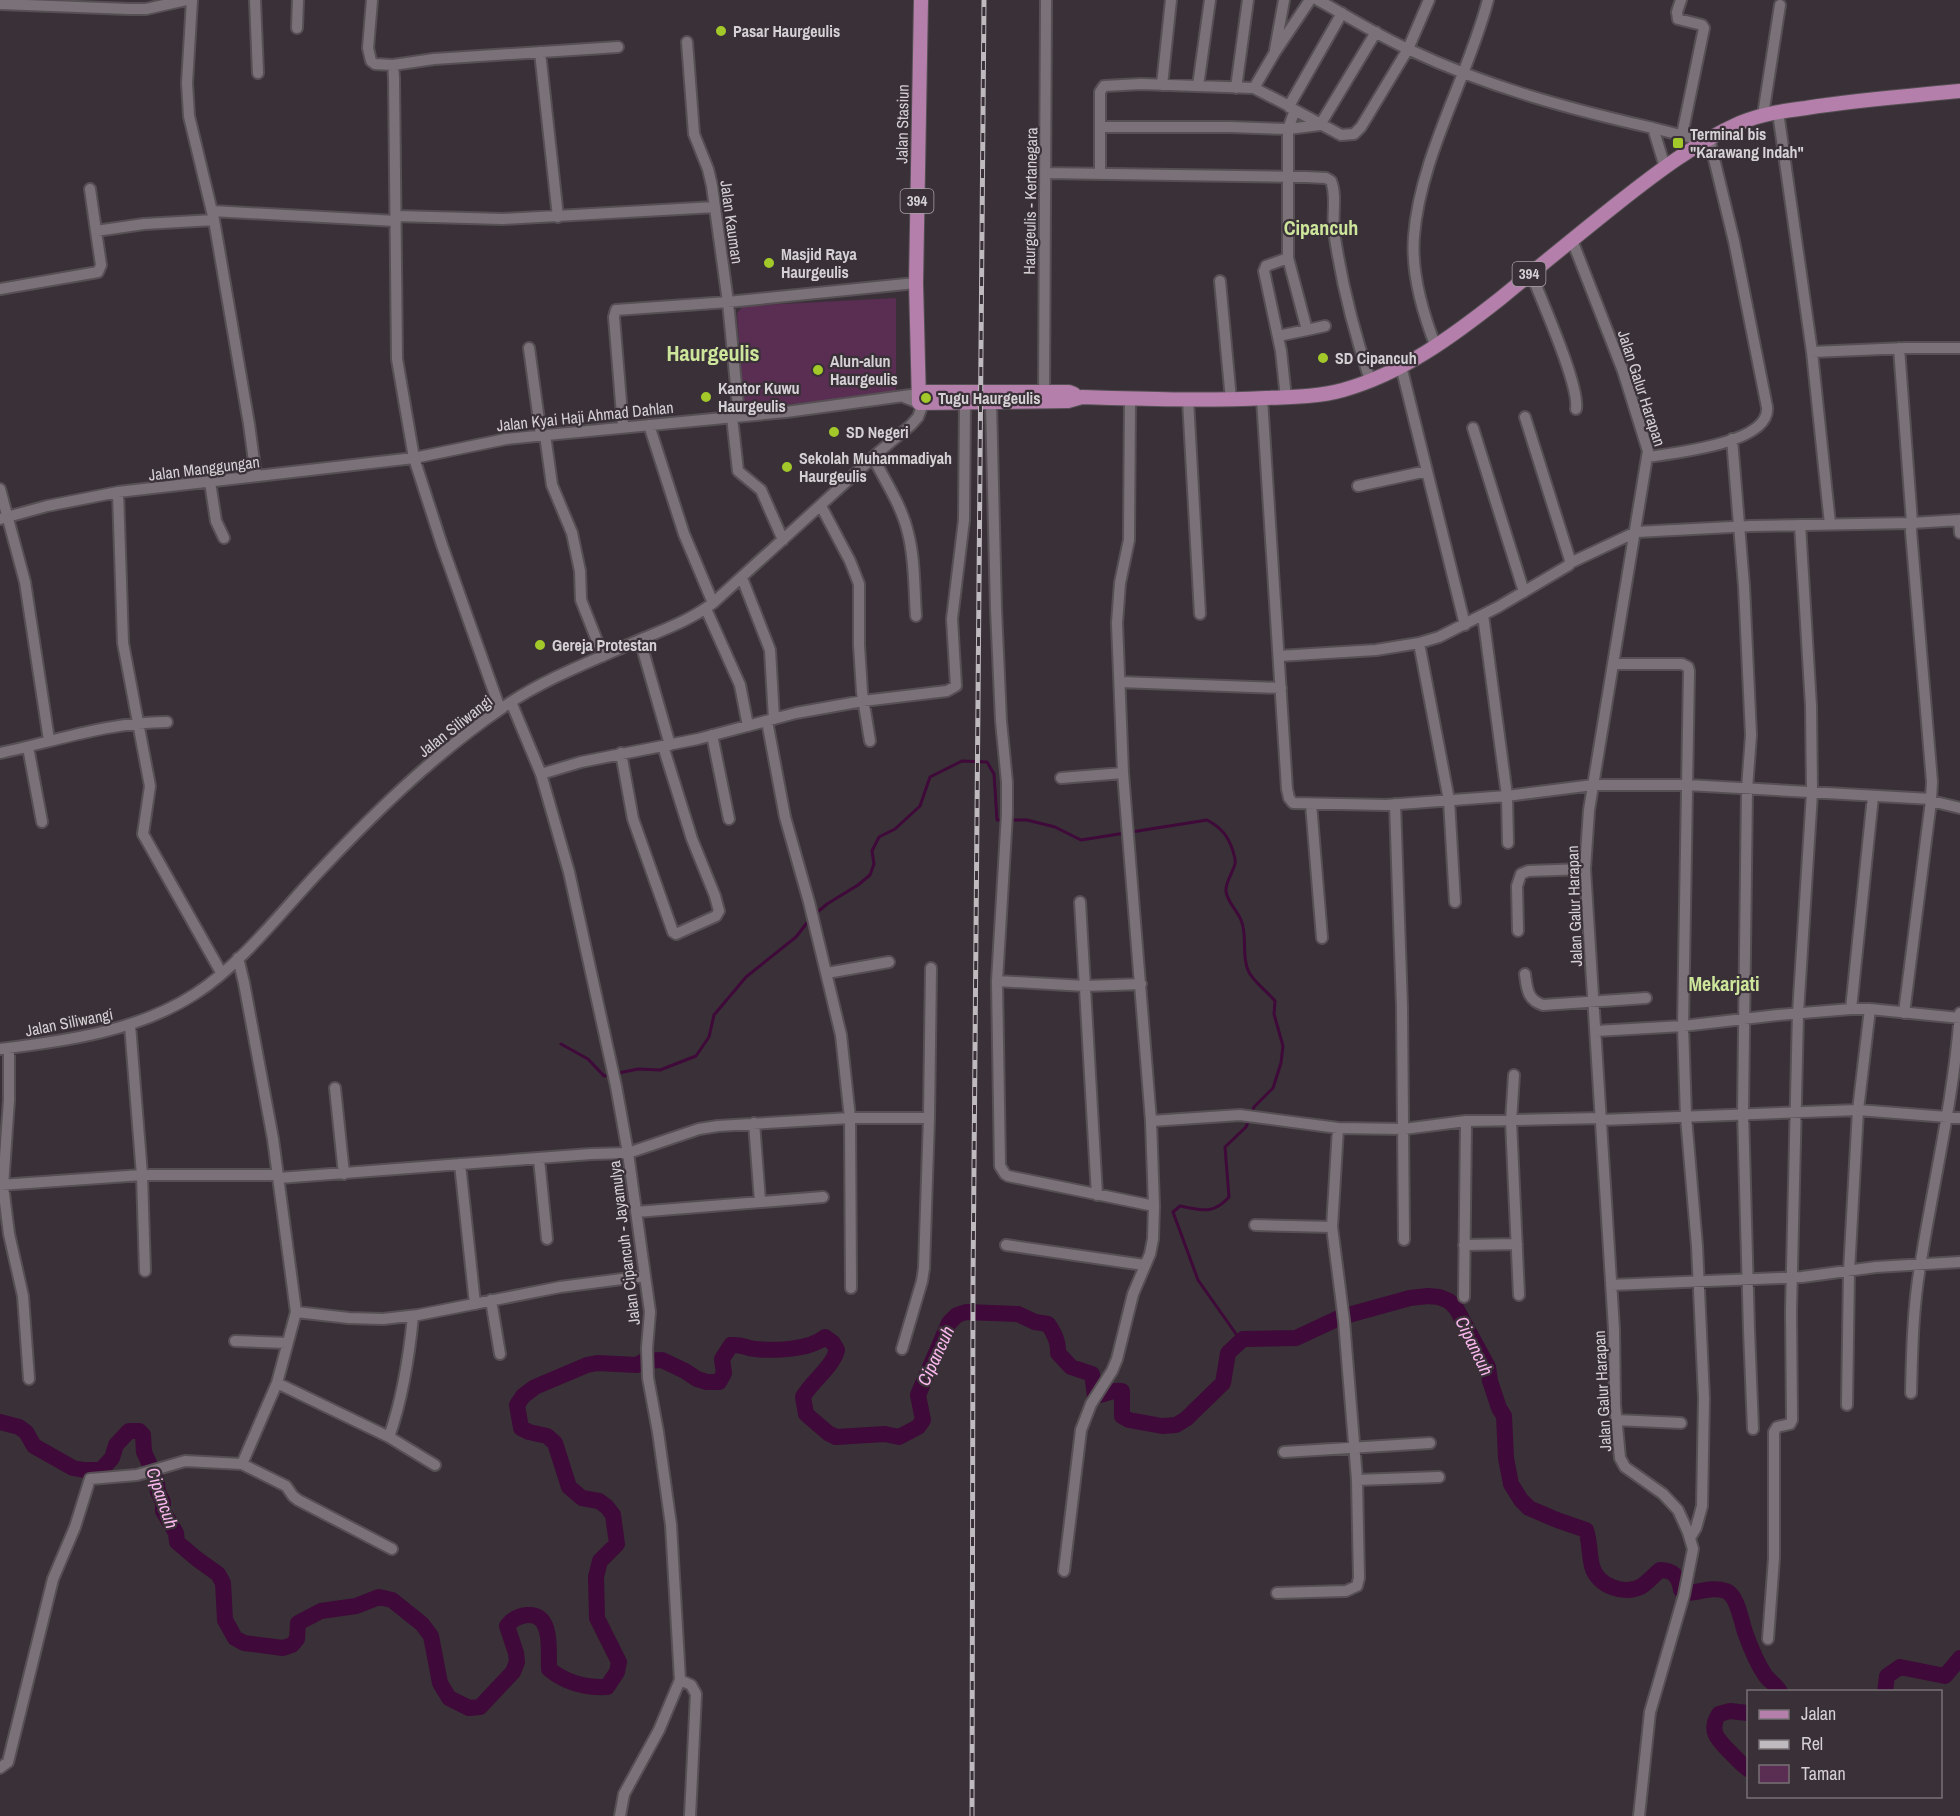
<svg xmlns="http://www.w3.org/2000/svg" width="1960" height="1816" font-family="'Archivo Narrow',sans-serif">
	<style>
		.green { fill: #592e52 }
		.lines { fill: none; stroke-linecap: round; stroke-linejoin: round }
		.stream { stroke: #3f0939; stroke-width: 3 }
		.river { stroke: #3f0939; stroke-width: 16 }
		.minor-casing { stroke: #565054; stroke-width: 14 }
		.major-casing { stroke: #565054; stroke-width: 16 }
		.minor { stroke: #7a7278; stroke-width: 10 }
		.major { stroke: #b57fac; stroke-width: 14 }
		.rail-casing { stroke: #bebabd; stroke-width: 5 }
		.rail { stroke: #393137; stroke-width: 3; stroke-dasharray: 9; stroke-linecap: butt }
		.poi-dot { fill: #a2c929; stroke: #393137; stroke-width: 2 }
		.labels { text-anchor: middle; stroke-width: 4.5; stroke-linejoin: round; paint-order: stroke }
		.shield { fill: #393137; stroke: #a6a0a4; stroke-width: 1.5 }
		.shield-label { font-size: 15px; font-weight: bold; fill: #d4d0d3 }
		.poi-label { font-size: 16px; font-weight: bold; fill: #d4d0d3; stroke: #393137; text-anchor: start }
		.street-label { font-size: 16px; fill: #d4d0d3; stroke: #393137 }
		.water-label { font-size: 18px; font-style: italic; fill: #fbb8ef; stroke: #393137 }
		.quarter-label { font-size: 20px; font-weight: bold; fill: #cde69c; stroke: #393137 }
		.district-label { font-size: 22px; font-weight: bold; fill: #cde69c; stroke: #393137 }
	</style>
	<rect width="100%" height="100%" fill="#393137"/>
	<!-- green -->
	<path class="green" d="M896 298V393L744 409 737 313 743 306Z"/>
	<g class="lines">
		<!-- stream -->
		<path class="stream" d="M814 915 827 904 858 885 870 875 874 864 872 851 879 837 895 829 920 806 930 777 962 761 987 762 994 774 997 820H1027L1055 827 1081 840 1207 820C1222 828 1228 836 1233 851 1234 856 1236 859 1235 864 1233 872 1225 883 1226 891 1227 902 1237 910 1241 920 1248 936 1241 954 1248 970 1252 981 1268 992 1275 1001L1274 1014 1283 1046 1281 1063 1273 1088 1254 1107 1246 1127 1225 1147 1229 1197C1213 1215 1202 1210 1180 1206L1173 1212 1198 1280 1241 1341
			M561 1044 588 1059 604 1076 638 1069 660 1070 696 1056 709 1037 714 1015 746 977 796 937 810 919"/>
		<!-- river -->
		<path class="river" d="M0 1422 19 1427 26 1432 34 1446 73 1468 84 1470H101L112 1458 116 1445 129 1431H139L143 1435 144 1452 156 1478 158 1492 163 1502V1511L176 1533 177 1542 197 1559 218 1574 223 1583 225 1620 235 1638 244 1643 283 1648 292 1645 297 1639 298 1623 321 1611 356 1606 379 1597 392 1600 422 1624 431 1636 440 1683 449 1698 469 1708 480 1707 513 1672 517 1662 516 1653 507 1626C512 1619 518 1616 527 1615 554 1613 548 1652 549 1669 566 1683 586 1688 607 1687L617 1672 619 1662 597 1618 596 1577 600 1561 617 1544 613 1515 607 1507 599 1501 582 1498 569 1487 555 1443 547 1436 529 1432 521 1428 517 1405 523 1396 535 1387 587 1365 597 1363 637 1365 644 1361 662 1360 685 1371 697 1379 707 1382H719L724 1373 722 1359 731 1345C743 1344 745 1348 755 1349 774 1351 810 1350 825 1337L833 1343 837 1350C832 1368 812 1381 803 1397L806 1414 828 1433 836 1437 885 1434 899 1437 918 1427 923 1420 918 1395 949 1323 957 1315 966 1312 1018 1314 1035 1322 1048 1324C1054 1333 1059 1342 1058 1353L1071 1367 1092 1374 1095 1396C1105 1395 1112 1389 1122 1391V1416L1129 1420 1162 1426 1176 1425 1186 1419 1223 1383 1228 1353 1243 1339 1296 1338 1341 1317 1410 1298 1428 1296 1439 1297 1449 1301 1456 1308 1488 1367 1490 1381 1499 1408 1504 1416 1506 1458 1511 1484 1521 1500 1529 1508 1557 1520 1586 1530C1590 1542 1589 1554 1592 1566 1597 1586 1625 1596 1642 1586 1649 1581 1654 1575 1660 1570 1674 1570 1679 1577 1681 1590L1685 1593C1699 1593 1711 1586 1726 1591 1738 1596 1741 1621 1745 1632 1750 1646 1756 1662 1765 1675 1769 1681 1776 1684 1780 1692
			M1885 1692 1887 1676 1900 1667 1945 1676 1960 1658
			M1748 1713 1730 1711 1719 1714C1708 1731 1718 1740 1730 1752 1736 1758 1741 1764 1748 1769"/>
		<defs>
			<path id="minor" d="M192 0 187 83 189 116 214 220 249 424 256 476
				M255 0 258 73
				M372 0 368 48 371 61 375 64 393 65 394 78 397 359 414 458 442 545 500 709
				M1318 0C1349 17 1379 36 1410 50 1488 87 1569 109 1653 128
				M1681 0 1677 12 1678 19 1702 25 1704 28 1682 135
				M0 4 129 9H146L186 0
				M297 28 298 0
				M687 42 694 134 708 169 712 186 728 302 739 416
				M1275 50 1284 0
				M540 52 558 217
				M393 65 434 59 618 47
				M1162 85 1171 0
				M1198 86 1210 0
				M1236 88 1248 0
				M1254 88 1275 52 1310 0
				M1289 107 1341 135 1354 134 1361 127 1408 49 1429 0
				M1778 112 1812 352 1830 524
				M1763 115 1780 5
				M1100 127H1230L1288 129 1320 125 1376 32
				M1665 167 1653 128 1704 141
				M1045 173 1306 177 1326 178 1331 181C1337 195 1332 215 1334 231 1341 281 1354 332 1370 380
				M1100 173V92L1104 86 1141 84 1254 88 1289 106 1342 13
				M90 189 96 231
				M212 211 396 221
				M396 216 503 219 715 207
				M1572 240 1623 371 1648 451 1589 810 1585 869 1614 1329 1615 1405 1620 1458 1625 1467 1663 1494 1678 1510 1688 1532 1693 1549 1684 1595 1650 1712 1639 1816
				M1531 273C1541 299 1580 386 1576 409
				M1220 281 1231 400
				M0 289 98 272 101 265 96 231 144 224 214 220
				M1307 330 1325 326
				M1278 336 1307 330 1288 258
				M1436 347C1423 314 1411 272 1414 236 1420 157 1468 77 1488 0
				M529 348 541 435
				M1812 352 1906 348H1960
				M1401 366 1465 625
				M1044 398 1046 0
				M1286 398 1281 351 1264 271 1266 266 1288 258V129L1295 110
				M1262 399 1287 789 1289 798 1293 803 1386 805 1507 796 1593 785H1687L1931 799V801L1960 808
				M1188 400 1200 614
				M991 403 996 609 1001 721 1007 782V814L997 981 1000 1166 1005 1174 1008 1176 1154 1206 1151 1121 1123 773 1117 623 1120 583 1129 540 1130 398
				M732 417 738 471 761 490 783 540
				M649 425 684 534 713 603
				M623 427 614 317 616 310 728 302 916 283
				M1473 428 1524 592
				M545 435 552 485 572 533 580 571 581 600 603 656
				M1732 439 1744 586 1751 735 1747 789 1743 1112 1749 1330 1753 1429
				M873 457C885 481 902 506 908 533 915 559 914 589 916 616
				M1648 457C1675 453 1771 443 1767 407L1734 241 1709 138
				M210 482 216 521 224 538
				M1358 486 1427 471
				M0 489 25 582 49 740
				M118 492 123 643 150 786 143 834 222 974
				M821 506 850 561 859 584V645L862 692 870 741
				M0 519 47 506 118 492 414 458 506 439 786 412 911 395
				M1959 520 1960 533
				M1570 563 1636 532 1751 526 1912 523 1899 348
				M742 578 770 650 774 719
				M706 609 740 685 748 726
				M1483 615 1507 796 1508 843
				M640 640 670 745
				M1419 643 1449 800 1455 902
				M1279 656 1376 650 1419 643 1439 637 1498 607 1569 565 1570 560 1525 417
				M1614 664H1682L1688 667 1689 671 1683 1026 1686 1117 1697 1246 1704 1398 1702 1506 1696 1528 1690 1538
				M1120 682 1281 688
				M511 702 541 774 569 872 616 1086 628 1153 650 1312 647 1348 648 1378 658 1432 671 1525 680 1680 659 1730 624 1794 620 1816
				M767 721 785 817 809 902 841 1035 850 1118 851 1288
				M712 735 729 819
				M28 747 42 822
				M0 753C56 741 109 722 167 722
				M621 753 633 819 673 932 676 934 716 916 719 911 715 896 692 839 663 746
				M541 774 581 762 698 739 796 713 863 701 947 691 956 686 952 619 964 520 965 402
				M1061 778 1123 773
				M1931 799 1932 782 1911 531 1912 523 1960 520
				M1311 804 1322 938
				M1395 804 1402 1007 1404 1240
				M1080 902 1097 1195
				M1518 931 1517 886 1521 874 1528 871 1585 869
				M238 958 244 983 273 1139 296 1312 277 1383 242 1464
				M827 973 889 962
				M1525 974C1527 988 1527 1000 1543 1005L1646 998
				M997 981 1085 986 1141 984
				M1851 1009 1873 796
				M1904 1013 1931 801
				M130 1025 142 1175 145 1271
				M1596 1031 1683 1026 1778 1015 1851 1009H1870L1960 1018
				M9 1048V1100L3 1186 9 1234 23 1296 29 1379
				M0 1049C66 1041 138 1031 195 994 239 966 278 916 314 877 371 816 433 755 502 708 545 678 597 659 644 638 668 628 692 619 713 603L880 451 911 425 918 417 921 409 919 403 904 397
				M1514 1075 1511 1121 1519 1295
				M335 1088 344 1174
				M1601 1120 1858 1110 1960 1118
				M1151 1121 1240 1115 1338 1128 1404 1129 1466 1121 1601 1118
				M754 1123 760 1201
				M539 1159 547 1239
				M460 1164 475 1304
				M279 1178 591 1154 628 1153 699 1129 718 1126 850 1118H929
				M0 1185 142 1175H278
				M636 1212 823 1197
				M1255 1225 1332 1227
				M1006 1245 1144 1265
				M1464 1245 1517 1244
				M1611 1285 1802 1277 1876 1267 1960 1262
				M1464 1297 1466 1121
				M491 1300 500 1354
				M296 1312 349 1318 383 1319 418 1315 560 1287 645 1276
				M235 1341 287 1343
				M902 1349 922 1281 924 1268 929 1118 931 968
				M277 1383 389 1437 435 1465
				M1911 1393C1912 1349 1913 1305 1921 1261 1934 1179 1954 1096 1960 1013
				M1847 1405 1849 1271 1858 1110 1870 1009
				M1616 1420 1681 1423
				M389 1437C403 1397 409 1358 413 1316
				M1284 1452 1430 1443
				M1357 1480 1439 1477
				M1064 1571 1081 1430 1091 1404 1112 1371 1117 1359 1133 1294 1150 1254 1153 1239 1154 1206
				M1277 1593 1346 1591 1357 1586 1359 1578 1357 1480 1344 1321 1332 1227 1338 1128
				M1768 1639 1774 1558V1432L1777 1427 1790 1424 1792 1420 1791 1311 1798 1013 1812 793 1811 706 1800 525
				M680 1680 691 1685 696 1694 690 1816
				M0 1768 8 1762 53 1579 75 1527 90 1479 137 1475 185 1461 242 1464 286 1486 293 1496 298 1500 392 1549"/>
			<path id="major" d="M921 0 916 283 919 403 1068 401 1082 397C1143 399 1204 401 1266 398 1292 397 1318 397 1343 390 1403 373 1453 336 1501 298 1540 266 1579 234 1618 203 1656 173 1695 143 1740 123 1761 114 1783 111 1806 108 1857 100 1909 96 1960 91
				M919 392H1069L1074 394"/>
		</defs>
		<!-- minor casing -->
		<use href="#minor" class="minor-casing"/>
		<!-- major casing -->
		<use href="#major" class="major-casing"/>
		<!-- minor -->
		<use href="#minor" class="minor"/>
		<!-- major -->
		<use href="#major" class="major"/>
		<defs>
			<path id="rail" d="M972 1816 973 1283 984 0"/>
		</defs>
		<!-- rail casing -->
		<use href="#rail" class="rail-casing"/>
		<!-- rail -->
		<use href="#rail" class="rail"/>
	</g>
	<!-- markers -->
	<g class="poi-dot">
		<circle cx="721" cy="31" r="6"/>
		<rect x="1672" y="137" width="12" height="12" rx="3"/>
		<circle cx="769" cy="263" r="6"/>
		<circle cx="1323" cy="358" r="6"/>
		<circle cx="818" cy="370" r="6"/>
		<circle cx="706" cy="397" r="6"/>
		<circle cx="926" cy="398" r="6"/>
		<circle cx="834" cy="432" r="6"/>
		<circle cx="787" cy="467" r="6"/>
		<circle cx="540" cy="645" r="6"/>
	</g>
	<g class="labels">
		<!-- shield labels -->
		<g class="shield">
			<rect x="900.5" y="189" width="33" height="24" rx="4.5"/>
			<rect x="1512.5" y="262" width="33" height="24" rx="4.5"/>
		</g>
		<g class="shield-label">
			<text x="917" y="206">394</text>
			<text x="1529" y="279">394</text>
		</g>
		<!-- poi labels -->
		<g class="poi-label">
			<text x="733" y="37">Pasar Haurgeulis</text>
			<text x="1690" y="140">Terminal bis<tspan x="1690" dy="18">"Karawang Indah"</tspan></text>
			<text x="781" y="260">Masjid Raya<tspan x="781" dy="18">Haurgeulis</tspan></text>
			<text x="1335" y="364">SD Cipancuh</text>
			<text x="830" y="367">Alun-alun<tspan x="830" dy="18">Haurgeulis</tspan></text>
			<text x="718" y="394">Kantor Kuwu<tspan x="718" dy="18">Haurgeulis</tspan></text>
			<text x="938" y="404">Tugu Haurgeulis</text>
			<text x="846" y="438">SD Negeri</text>
			<text x="799" y="464">Sekolah Muhammadiyah<tspan x="799" dy="18">Haurgeulis</tspan></text>
			<text x="552" y="651">Gereja Protestan</text>
		</g>
		<!-- street labels -->
		<g class="street-label">
			<text transform="translate(902 124) rotate(-89)" y="6">Jalan Stasiun</text>
			<text transform="translate(1030 201) rotate(-89)" y="6">Haurgeulis - Kertanegara</text>
			<text transform="translate(732 222) rotate(82)" y="6">Jalan Kauman</text>
			<text transform="translate(1642 388) rotate(72)" y="6">Jalan Galur Harapan</text>
			<text transform="translate(585 416) rotate(-6)" y="6">Jalan Kyai Haji Ahmad Dahlan</text>
			<text transform="translate(204 468) rotate(-7)" y="6">Jalan Manggungan</text>
			<text transform="translate(455 726) rotate(-38)" y="6">Jalan Siliwangi</text>
			<text transform="translate(1574 906) rotate(-92)" y="6">Jalan Galur Harapan</text>
			<text transform="translate(69 1022) rotate(-11)" y="6">Jalan Siliwangi</text>
			<text transform="translate(624 1243) rotate(-97)" y="6">Jalan Cipancuh - Jayamulya</text>
			<text transform="translate(1602 1391) rotate(-93)" y="6">Jalan Galur Harapan</text>
		</g>
		<!-- water labels -->
		<g class="water-label">
			<text transform="translate(1474 1346) rotate(64)" y="6">Cipancuh</text>
			<text transform="translate(936 1356) rotate(-65)" y="6">Cipancuh</text>
			<text transform="translate(162 1498) rotate(71)" y="6">Cipancuh</text>
		</g>
		<!-- quarter labels -->
		<g class="quarter-label">
			<text x="1321" y="235">Cipancuh</text>
			<text x="1724" y="991">Mekarjati</text>
		</g>
		<!-- district labels -->
		<g class="district-label">
			<text x="713" y="361">Haurgeulis</text>
		</g>
	</g>
	<!-- legend -->
	<rect x="1747" y="1690" width="195" height="108" fill="#393137" stroke="#777175" stroke-width="1.5"/>
	<rect x="1759" y="1710" width="30" height="9" fill="#b57fac" stroke="#777175" stroke-width="1.5"/>
	<text x="1801" y="1720" font-size="18" fill="#d4d0d3">Jalan</text>
	<rect x="1759" y="1740" width="30" height="9" fill="#bebabd" stroke="#777175" stroke-width="1.5"/>
	<text x="1801" y="1750" font-size="18" fill="#d4d0d3">Rel</text>
	<rect x="1759" y="1765" width="30" height="18" fill="#592e52" stroke="#777175" stroke-width="1.5"/>
	<text x="1801" y="1780" font-size="18" fill="#d4d0d3">Taman</text>
</svg>
